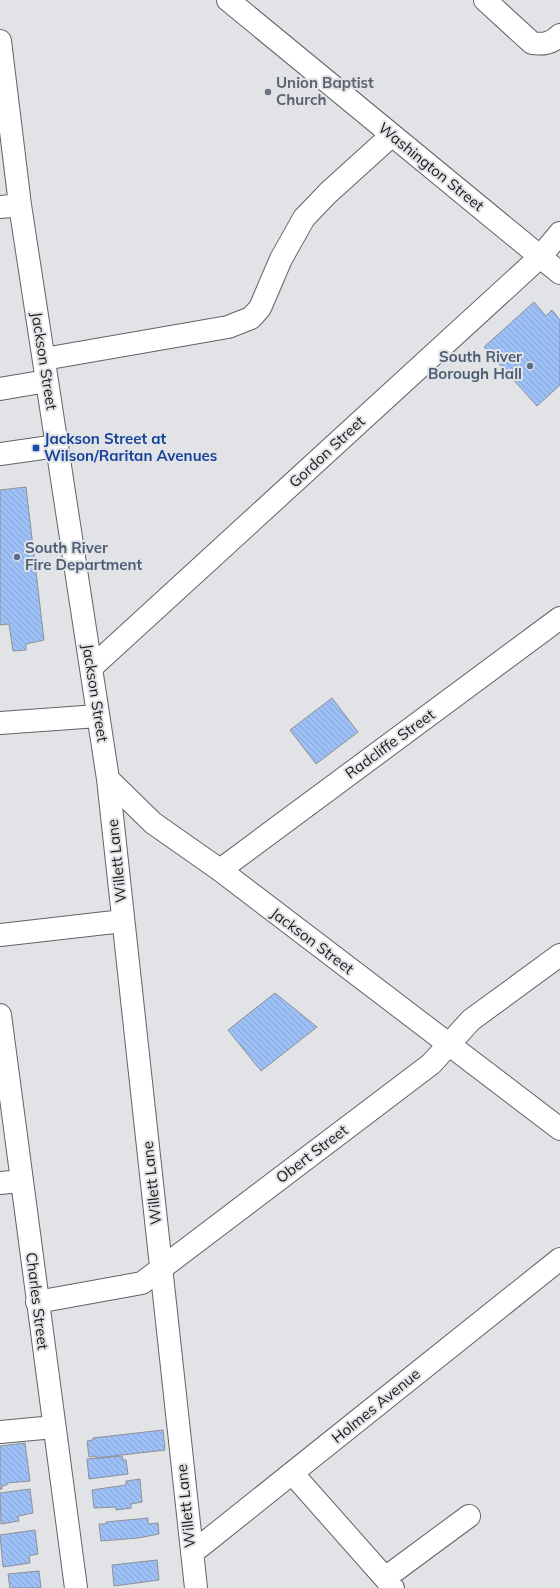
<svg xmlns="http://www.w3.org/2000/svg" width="560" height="1588" font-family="Mulish,sans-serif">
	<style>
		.building { fill: url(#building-back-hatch); stroke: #8f9194 }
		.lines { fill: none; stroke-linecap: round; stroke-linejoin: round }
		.minor-casing { stroke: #616366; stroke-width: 24 }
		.minor { stroke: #fff; stroke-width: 22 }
		.worship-dot { fill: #6b7280; stroke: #e1e3e6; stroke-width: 1.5 }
		.service-dot { fill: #5c6f8a; stroke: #e1e3e6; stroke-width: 1.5 }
		.transit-dot { fill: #1a4fb4; stroke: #e1e3e6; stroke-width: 1.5 }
		.labels { text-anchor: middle; stroke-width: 4; stroke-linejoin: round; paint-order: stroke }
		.worship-label { font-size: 15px; font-weight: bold; fill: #5b616d; stroke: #e1e3e6; text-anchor: start }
		.street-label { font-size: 15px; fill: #18191a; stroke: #e1e3e6 }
		.service-label { font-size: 15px; font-weight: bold; fill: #4e5e75; stroke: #e1e3e6; text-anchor: end }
		.transit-label { font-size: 15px; font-weight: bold; fill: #164399; stroke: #e1e3e6; text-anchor: start }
	</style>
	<defs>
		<pattern id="building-back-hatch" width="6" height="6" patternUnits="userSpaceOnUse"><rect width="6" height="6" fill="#9dc0f7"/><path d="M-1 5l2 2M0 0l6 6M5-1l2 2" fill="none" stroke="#86a4d3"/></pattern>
	</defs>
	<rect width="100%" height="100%" fill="#e1e3e6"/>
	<!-- building -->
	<path class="building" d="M534 302 546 316 552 310 560 320V385L537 406 484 347Z
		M26 487 44 640 26 644V650L13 651 9 624 0 625V490Z
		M332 698 358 732 316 764 290 730Z
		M275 993 317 1027 261 1071 228 1030Z
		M163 1430 165 1450 96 1458V1456L89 1457 87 1441 93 1440V1438Z
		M25 1443 30 1481 7 1483V1485L2 1486V1489H0V1446Z
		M122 1456 123 1460H126L128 1474 89 1479 87 1459Z
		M140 1479 142 1502 131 1504V1508L116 1510V1507L94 1508 92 1490 126 1485V1481Z
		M30 1489 33 1513 18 1516 19 1521 1 1524 0 1493Z
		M148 1518V1524L158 1523 159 1534 138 1538 101 1541 99 1524H106V1522Z
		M35 1530 38 1554 29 1556 30 1563 3 1567 0 1535Z
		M157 1560 159 1580 114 1586 112 1565Z
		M39 1571 41 1588H10L8 1574Z"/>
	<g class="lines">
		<defs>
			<path id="minor" d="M228 0 560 273
				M485 0 532 43C544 45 552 43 560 35
				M0 41 20 205 108 779 196 1588
				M0 207 20 205
				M44 359 228 327 251 318 260 308 281 259 304 218 328 193 392 135
				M0 389 47 381
				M0 454 57 446
				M91 668 540 257 560 233
				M0 723 98 716
				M108 779 153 823 220 870 560 1129
				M220 870 560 618
				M0 935 123 921
				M0 1015 76 1588
				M0 1183 21 1181
				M37 1302 142 1283 431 1064 471 1020 560 955
				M0 1432 54 1427
				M292 1473 385 1578
				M192 1553 560 1259
				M393 1588 385 1578 469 1516"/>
		</defs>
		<!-- minor casing -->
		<use href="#minor" class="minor-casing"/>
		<!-- minor -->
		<use href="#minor" class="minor"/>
	</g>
	<!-- markers -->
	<circle class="worship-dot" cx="268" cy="92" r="4"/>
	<g class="service-dot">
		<circle cx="530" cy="366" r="4"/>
		<circle cx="17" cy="557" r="4"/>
	</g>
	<rect class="transit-dot" x="32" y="444" width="8" height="8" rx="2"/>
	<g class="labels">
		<!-- worship labels -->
		<g class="worship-label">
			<text x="276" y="88">Union Baptist<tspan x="276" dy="17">Church</tspan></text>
		</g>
		<!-- street labels -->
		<g class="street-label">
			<text transform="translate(431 167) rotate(39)" y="5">Washington Street</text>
			<text transform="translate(44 361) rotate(81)" y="5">Jackson Street</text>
			<text transform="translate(327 452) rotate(-43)" y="5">Gordon Street</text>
			<text transform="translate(95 693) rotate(81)" y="5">Jackson Street</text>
			<text transform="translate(390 744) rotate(-36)" y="5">Radcliffe Street</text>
			<text transform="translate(117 861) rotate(-96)" y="5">Willett Lane</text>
			<text transform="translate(312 941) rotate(37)" y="5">Jackson Street</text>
			<text transform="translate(312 1154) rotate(-37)" y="5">Obert Street</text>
			<text transform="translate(152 1183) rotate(-96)" y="5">Willett Lane</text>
			<text transform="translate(37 1301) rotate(83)" y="5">Charles Street</text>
			<text transform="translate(376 1406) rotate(-39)" y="5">Holmes Avenue</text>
			<text transform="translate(186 1506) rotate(-96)" y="5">Willett Lane</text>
		</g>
		<!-- service labels -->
		<g class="service-label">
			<text x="522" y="362">South River<tspan x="522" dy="17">Borough Hall</tspan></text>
			<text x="25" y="553" text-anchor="start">South River<tspan x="25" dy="17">Fire Department</tspan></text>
		</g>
		<!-- transit labels -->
		<g class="transit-label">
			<text x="44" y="444">Jackson Street at<tspan x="44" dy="17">Wilson/Raritan Avenues</tspan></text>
		</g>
	</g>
</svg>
